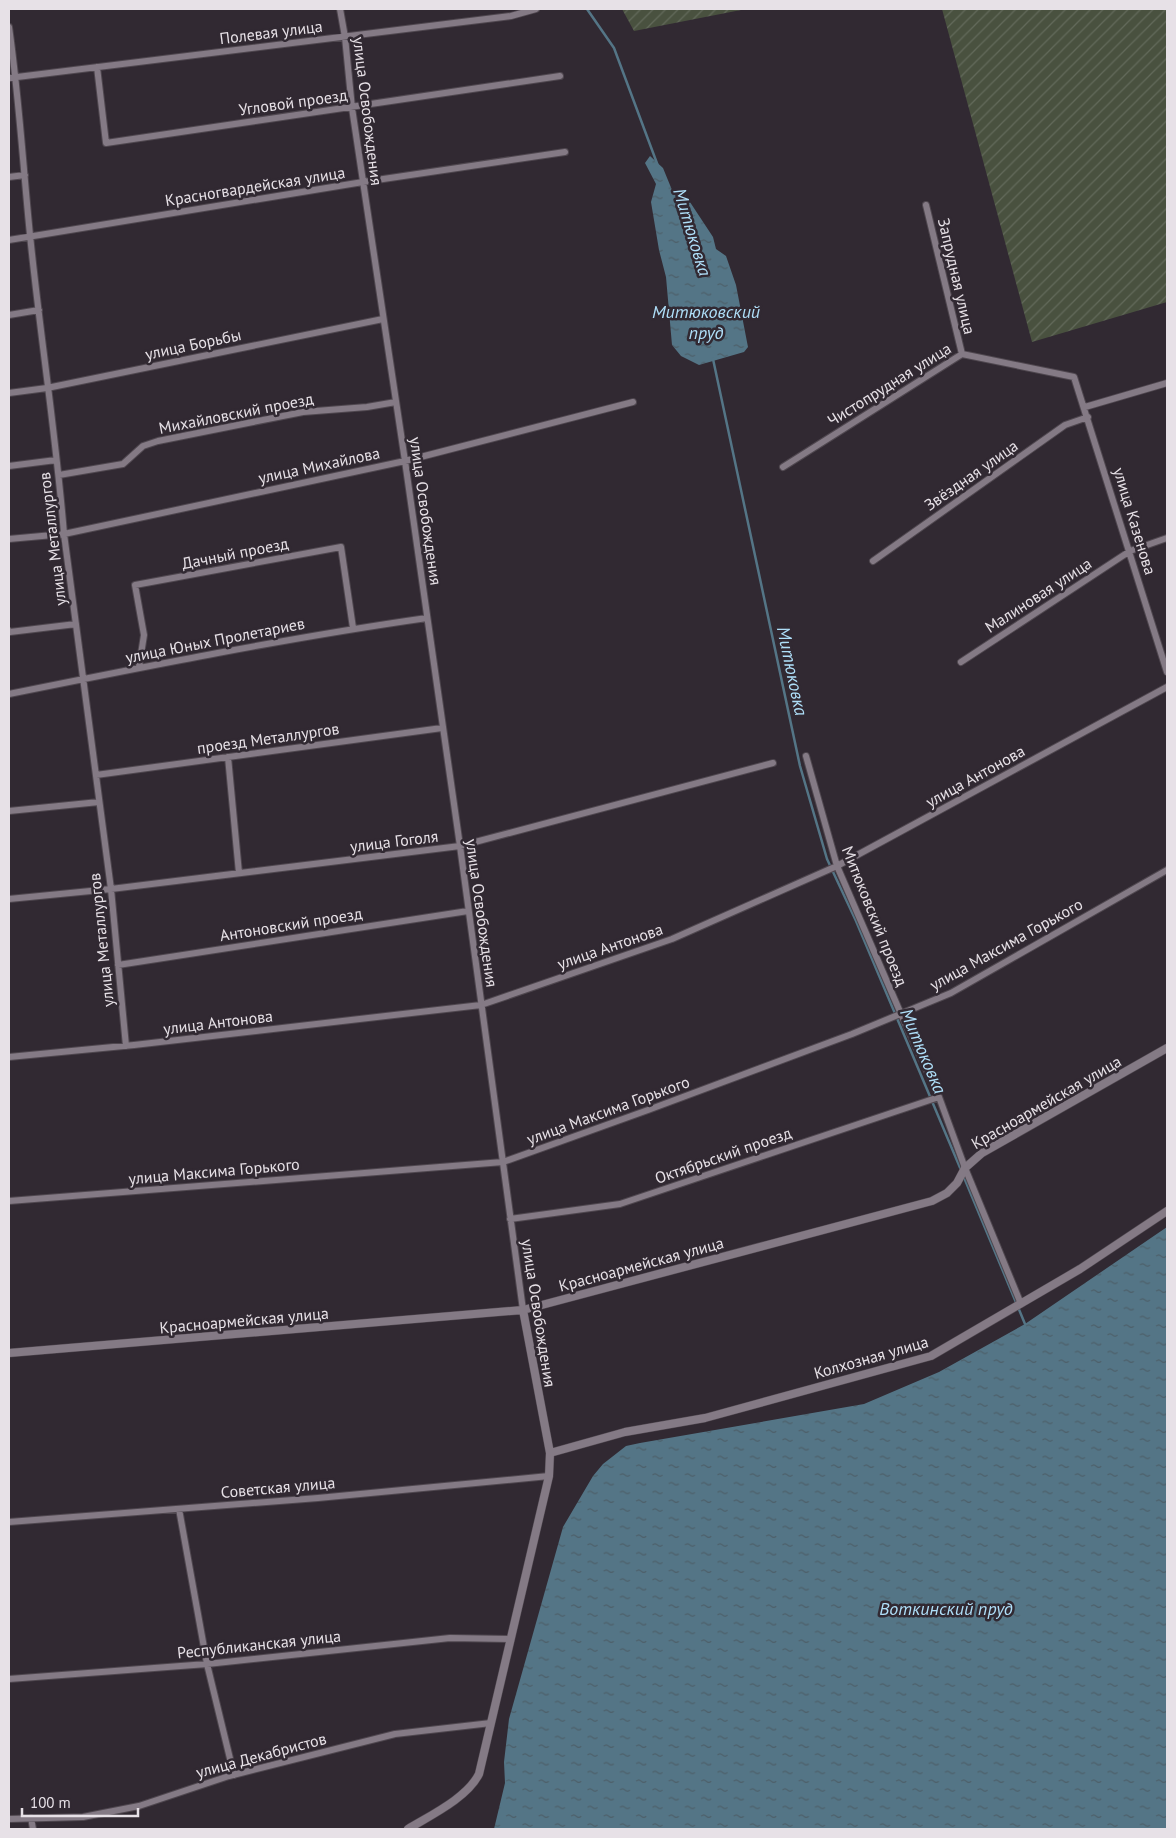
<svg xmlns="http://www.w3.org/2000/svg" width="1176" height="1838" font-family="'PT Sans',sans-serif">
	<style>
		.garden { fill: url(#garden-furrows) }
		.water { fill: url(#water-ripples) }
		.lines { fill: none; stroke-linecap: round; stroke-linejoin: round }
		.stream { stroke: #547586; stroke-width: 2.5 }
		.minor-casing { stroke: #4f474f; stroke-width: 8 }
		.tertiary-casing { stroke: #4f474f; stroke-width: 9 }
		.minor { stroke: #847a85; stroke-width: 6 }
		.tertiary { stroke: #847a85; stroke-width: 8 }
		.labels { text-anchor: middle; stroke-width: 5; stroke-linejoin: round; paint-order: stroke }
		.street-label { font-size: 16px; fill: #e7e1e7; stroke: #312932 }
		.water-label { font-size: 18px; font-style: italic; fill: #afdff9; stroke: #312932 }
	</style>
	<defs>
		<pattern id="garden-furrows" width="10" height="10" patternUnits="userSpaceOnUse" patternTransform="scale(1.25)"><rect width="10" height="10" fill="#49513f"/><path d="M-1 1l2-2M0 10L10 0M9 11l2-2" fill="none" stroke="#636a5b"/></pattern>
		<pattern id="water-ripples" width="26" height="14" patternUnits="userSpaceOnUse" patternTransform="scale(1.25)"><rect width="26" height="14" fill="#547586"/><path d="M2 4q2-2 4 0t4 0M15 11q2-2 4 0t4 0" fill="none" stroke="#4d5f69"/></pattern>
	</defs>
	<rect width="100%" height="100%" fill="#312932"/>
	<!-- garden -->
	<path class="garden" d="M622 9H746L634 31Z
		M942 9H1167V302L1032 342Z"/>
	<!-- water -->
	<path class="water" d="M650 156 663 168 672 190 684 193 713 237 716 249 726 256 736 285 747 342 748 347 744 352 699 365 681 356 672 345 666 277 659 250 651 202 656 184 645 163Z
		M1167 1227V1829H494L505 1783 504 1762 509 1719 563 1527 593 1476 603 1464 626 1446 640 1443 864 1404 939 1372 1025 1324Z"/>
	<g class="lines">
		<!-- stream -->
		<path class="stream" d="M587 9 614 48 658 166
			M713 359 800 766 827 859 856 921 961 1170
			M963 1175 1025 1324"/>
		<defs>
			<path id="minor" d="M340 9 345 37 352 108 405 461 460 846 523 1310
				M9 27C19 96 23 166 30 235 40 335 56 434 64 534L111 889 126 1046
				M97 67 106 143 560 76
				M9 78 511 16 536 9
				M9 177 25 175
				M926 205 962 354
				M9 240 363 182 565 152
				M9 315 39 310
				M9 393 47 388 383 319
				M1085 407 1167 383
				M9 466 56 460
				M783 467 962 354 1074 377 1167 672
				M59 475 123 464 143 446 158 441 303 412 367 407 396 402
				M9 539 64 534 405 461 633 402
				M873 561 1065 425 1088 417
				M9 631 10 632 76 624
				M961 662 1130 551 1167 538
				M139 667 144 635 135 585 341 547 353 628
				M9 694C148 666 287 638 427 618
				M806 756 837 866 901 1014 939 1097 965 1168 1021 1304
				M228 757 239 873
				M96 775 442 728
				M9 811 99 802
				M9 899 111 889 460 846 773 763
				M118 965 468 911
				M9 1057 134 1045 481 1005 672 939 837 866 1167 687
				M9 1201 503 1162 648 1110 852 1034 951 993 1167 870
				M510 1219 620 1204 939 1097
				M179 1509 207 1664 234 1775
				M9 1522 318 1498 549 1476
				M9 1679 207 1664 450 1638 511 1639
				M31 1818 33 1829
				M9 1819 83 1817 139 1806 229 1776 395 1734 491 1723"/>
			<path id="tertiary" d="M9 1353 523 1310 932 1201 947 1193 957 1183 965 1168 982 1153 1167 1048
				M550 1453 625 1432 705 1418 931 1356 1080 1269 1167 1211
				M408 1829C431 1815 467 1798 479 1774L549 1476 550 1453 523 1310"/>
		</defs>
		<!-- minor casing -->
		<use href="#minor" class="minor-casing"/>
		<!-- tertiary casing -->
		<use href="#tertiary" class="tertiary-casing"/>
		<!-- minor -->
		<use href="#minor" class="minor"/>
		<!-- tertiary -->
		<use href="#tertiary" class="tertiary"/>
	</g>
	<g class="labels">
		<!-- street labels -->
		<g class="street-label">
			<text transform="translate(271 32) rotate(-7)" y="6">Полевая улица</text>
			<text transform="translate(293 102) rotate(-8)" y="6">Угловой проезд</text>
			<text transform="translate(368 111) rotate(83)" y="6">улица Освобождения</text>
			<text transform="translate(255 186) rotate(-9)" y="6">Красногвардейская улица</text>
			<text transform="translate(957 276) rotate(77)" y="6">Запрудная улица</text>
			<text transform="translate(193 344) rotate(-12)" y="6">улица Борьбы</text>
			<text transform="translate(889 384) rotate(-32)" y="6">Чистопрудная улица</text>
			<text transform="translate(236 413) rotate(-11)" y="6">Михайловский проезд</text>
			<text transform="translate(319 465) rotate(-12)" y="6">улица Михайлова</text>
			<text transform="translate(971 475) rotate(-35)" y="6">Звёздная улица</text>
			<text transform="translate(426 511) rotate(82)" y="6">улица Освобождения</text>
			<text transform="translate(1135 521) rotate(73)" y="6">улица Казенова</text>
			<text transform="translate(52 539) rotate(-97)" y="6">улица Металлургов</text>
			<text transform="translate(235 553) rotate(-11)" y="6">Дачный проезд</text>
			<text transform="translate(1038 595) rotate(-33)" y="6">Малиновая улица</text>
			<text transform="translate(215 640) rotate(-11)" y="6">улица Юных Пролетариев</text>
			<text transform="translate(268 738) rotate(-8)" y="6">проезд Металлургов</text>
			<text transform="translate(975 776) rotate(-29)" y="6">улица Антонова</text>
			<text transform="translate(394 841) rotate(-7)" y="6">улица Гоголя</text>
			<text transform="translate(482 913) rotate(82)" y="6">улица Освобождения</text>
			<text transform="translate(875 916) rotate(68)" y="6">Митюковский проезд</text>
			<text transform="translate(291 924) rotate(-9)" y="6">Антоновский проезд</text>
			<text transform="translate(101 940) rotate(-96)" y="6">улица Металлургов</text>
			<text transform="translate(1006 944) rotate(-29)" y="6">улица Максима Горького</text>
			<text transform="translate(610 946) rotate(-19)" y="6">улица Антонова</text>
			<text transform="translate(218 1022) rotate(-7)" y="6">улица Антонова</text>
			<text transform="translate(1046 1102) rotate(-30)" y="6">Красноармейская улица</text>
			<text transform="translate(608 1110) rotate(-20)" y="6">улица Максима Горького</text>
			<text transform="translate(723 1155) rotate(-19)" y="6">Октябрьский проезд</text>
			<text transform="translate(214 1171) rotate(-5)" y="6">улица Максима Горького</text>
			<text transform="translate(641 1264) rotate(-15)" y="6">Красноармейская улица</text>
			<text transform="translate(539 1313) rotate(81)" y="6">улица Освобождения</text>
			<text transform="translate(244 1320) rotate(-5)" y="6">Красноармейская улица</text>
			<text transform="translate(871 1357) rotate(-16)" y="6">Колхозная улица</text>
			<text transform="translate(278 1487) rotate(-5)" y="6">Советская улица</text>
			<text transform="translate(259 1644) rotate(-6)" y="6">Республиканская улица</text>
			<text transform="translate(261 1755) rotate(-15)" y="6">улица Декабристов</text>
		</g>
		<!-- water labels -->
		<g class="water-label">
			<text transform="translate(692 232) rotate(73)" y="6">Митюковка</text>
			<text x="706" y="318">Митюковский<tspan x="706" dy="21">пруд</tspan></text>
			<text transform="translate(792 671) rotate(78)" y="6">Митюковка</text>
			<text transform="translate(923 1051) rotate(67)" y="6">Митюковка</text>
			<text x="946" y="1615">Воткинский пруд</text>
		</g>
	</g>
	<!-- border -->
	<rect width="1176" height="1838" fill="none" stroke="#e7e1e7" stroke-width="20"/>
	<!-- scale -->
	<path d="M22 1808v8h116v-8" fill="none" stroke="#e7e1e7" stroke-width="2.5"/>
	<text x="30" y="1808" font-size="15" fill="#e7e1e7" stroke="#312932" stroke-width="4" paint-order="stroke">100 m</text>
</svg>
